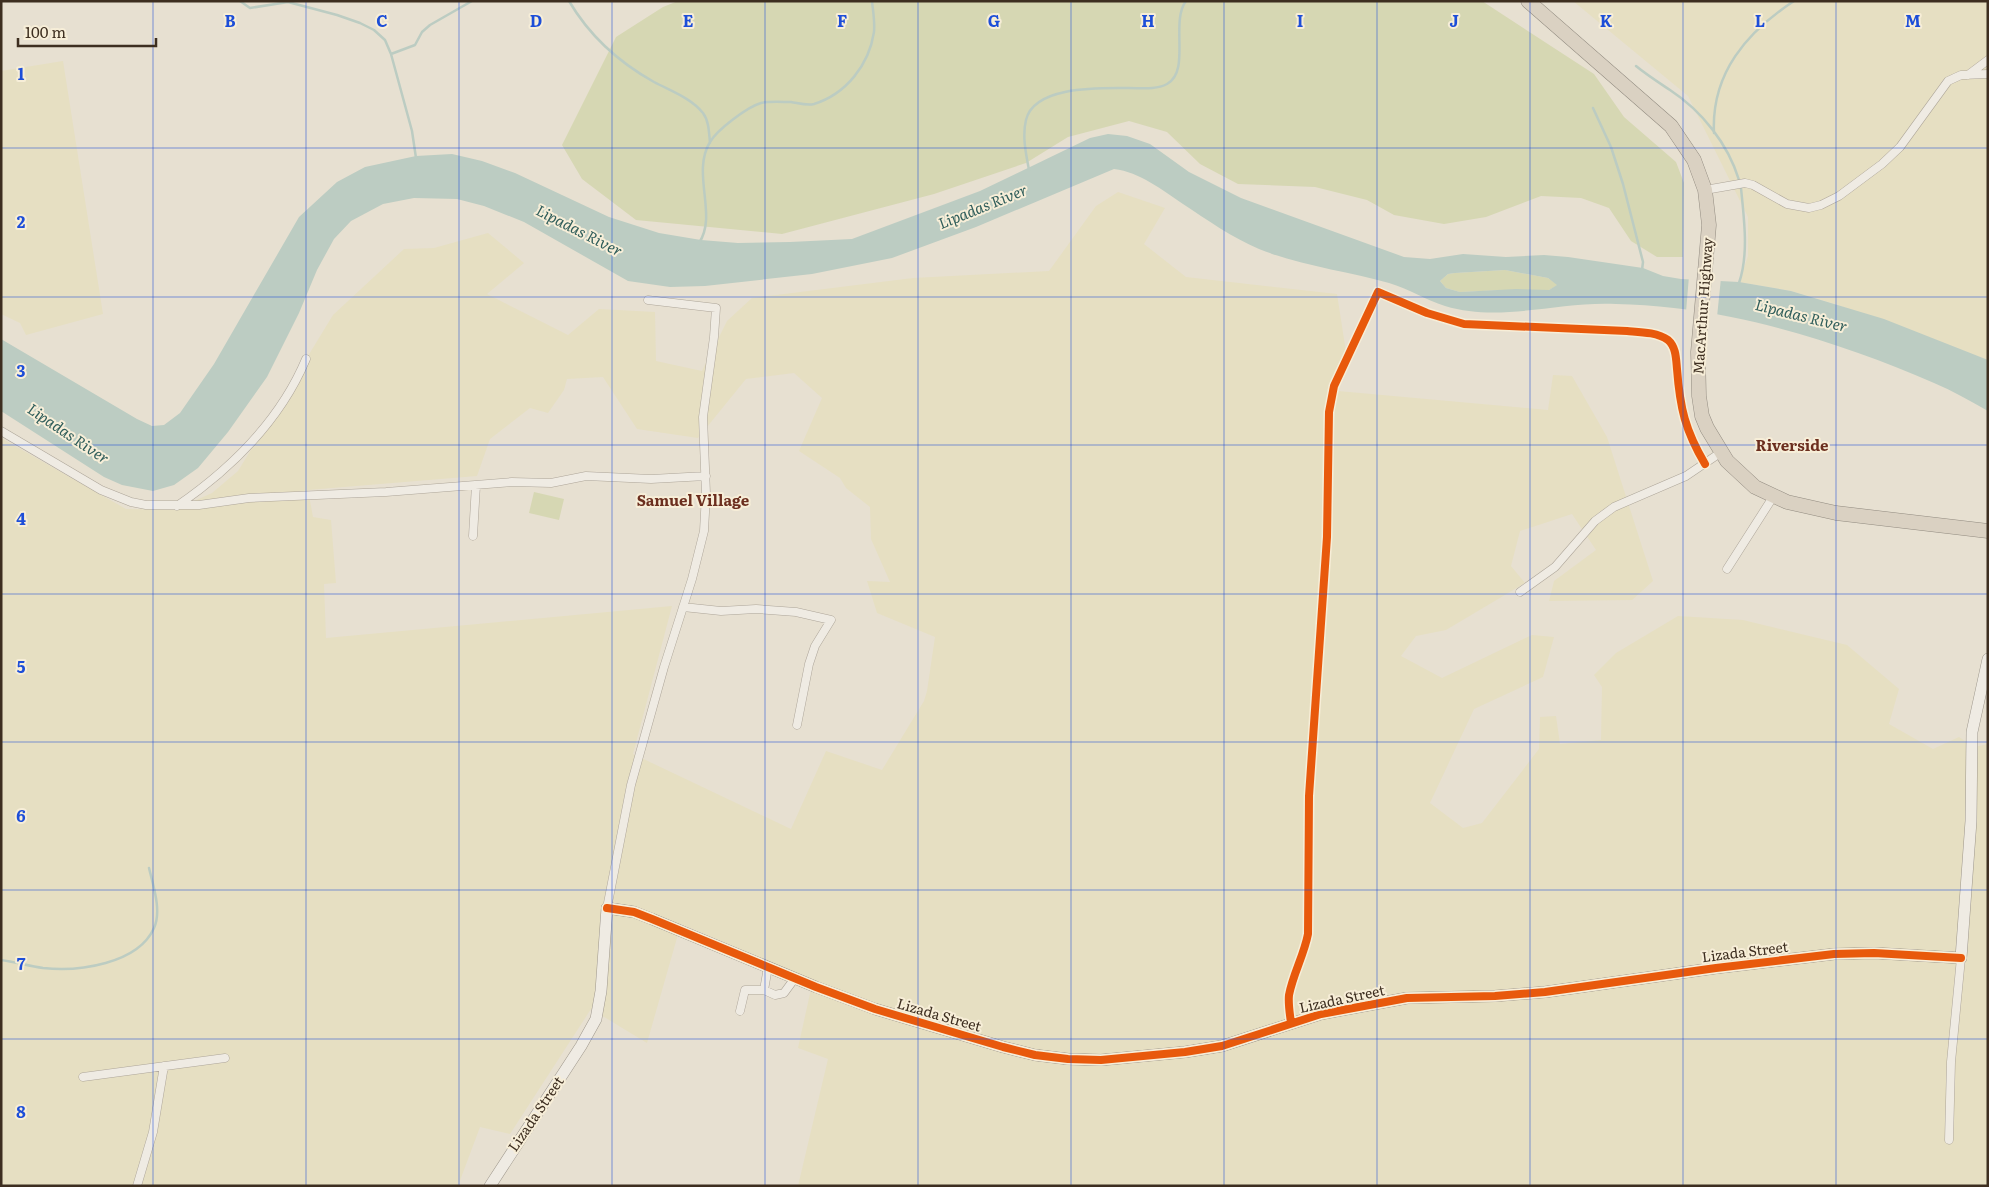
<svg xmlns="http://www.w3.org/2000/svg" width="1989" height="1187" font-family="Literata,serif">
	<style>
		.farmland { fill: #e6dfc2; fill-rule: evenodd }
		.green { fill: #d6d7b3 }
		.water { fill: #bcccc2; fill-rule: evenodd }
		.pier { fill: #e7e0d1 }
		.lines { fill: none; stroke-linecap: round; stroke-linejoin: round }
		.stream { stroke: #bcccc2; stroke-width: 2.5 }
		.street-casing { stroke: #ada599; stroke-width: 9 }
		.secondary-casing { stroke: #9c958a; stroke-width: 12 }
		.highway-casing { stroke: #928b80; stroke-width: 15 }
		.street { stroke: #efebe3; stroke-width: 8 }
		.secondary { stroke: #efebe3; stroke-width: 11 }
		.highway { stroke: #dad1c2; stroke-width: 14 }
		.cycleway-casing { stroke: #f7eed8; stroke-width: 11 }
		.cycleway { stroke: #e8590c; stroke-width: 8 }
		.grid { fill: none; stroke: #1d4ed8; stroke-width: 1; stroke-opacity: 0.55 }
		.labels { text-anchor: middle; stroke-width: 4; stroke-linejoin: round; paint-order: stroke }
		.street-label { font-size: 14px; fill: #3d2e20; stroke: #f7eed8 }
		.water-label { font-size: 15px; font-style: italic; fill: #2f5d5a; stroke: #f7eed8 }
		.neighbourhood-label { font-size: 15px; font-weight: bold; fill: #6b2e1e; stroke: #f7eed8 }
		.grid-label { font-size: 16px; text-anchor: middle; font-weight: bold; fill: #1d4ed8; stroke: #f7eed8; stroke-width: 4; stroke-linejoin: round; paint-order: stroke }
	</style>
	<rect width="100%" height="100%" fill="#e7e0d1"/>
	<!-- farmland -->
	<path class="farmland" d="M1573 1H1988V360L1835 304 1791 291 1739 282 1748 256V217L1688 96Z
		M63 61 103 314 26 335 20 323 1 314V71Z
		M1118 192 1165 208 1144 244 1186 277 1337 294 1346 352 1327 390 1548 410 1553 375 1572 376 1607 437 1653 581 1632 600 1549 601 1554 581 1596 550 1572 514 1520 531 1511 566 1525 583 1446 630 1416 636 1401 656 1442 678 1532 635 1554 637 1543 677 1474 709 1430 803 1463 828 1482 823 1539 749 1540 717 1556 716 1560 744 1601 740 1602 687 1594 675 1616 653 1678 616 1743 620 1847 645 1899 689 1889 724 1933 749 1959 737 1974 747 1988 744V1186H798L828 1059 798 1048 813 980 681 924 647 1043 591 1009 510 1134 480 1127 458 1186H1V438L126 509 174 510 212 493 238 471 333 315 404 249 434 248 488 233 524 263 487 294 568 335 599 309 655 312 656 361 702 371 727 321 752 298 913 278 1049 271 1096 206ZM794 373 822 398 799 451 840 478 846 488 870 507 871 539 890 582 867 581 877 613 935 637 927 691 924 701 882 770 826 751 791 829 633 754 672 606 326 638 324 584 336 583 331 520 313 517 308 490 477 476 490 439 530 408 548 413 564 390 567 379 603 377 637 429 698 438 746 379Z"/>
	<!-- green -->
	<path class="green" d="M678 1H1482L1594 74 1624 117 1676 162 1684 183 1683 257H1657L1631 241 1609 208 1581 198 1541 196 1486 217 1444 224 1394 215 1367 200 1315 187 1238 184 1200 164 1167 132 1129 121 1068 137 1026 163 934 194 782 234 636 220 582 179 562 145 616 37 663 7Z
		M1505 270 1548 278 1558 285 1549 290H1504L1460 292 1446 288 1440 281 1448 274 1455 273Z
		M534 492 564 499 559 520 529 513Z"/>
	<!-- water -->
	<path class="water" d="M1108 134 1127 136 1150 144 1189 172 1241 198 1404 257 1430 259 1463 254 1506 257 1544 255 1568 257 1643 268 1663 276 1681 279 1739 282 1791 291 1884 319 1988 360V411C1970 401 1953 391 1934 383 1870 355 1800 331 1731 317 1694 309 1654 305 1616 304 1559 301 1501 323 1445 306 1426 300 1409 289 1389 283 1347 271 1301 266 1259 249 1233 238 1207 220 1183 204 1162 190 1140 172 1114 169L976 227 892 258 812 274 705 286 670 287 628 281 524 222 484 206 457 199 414 198 383 204 351 221 334 239 317 270 299 313 267 377 228 432 198 468 174 485 153 491 122 485 104 477 1 411V339L137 419 152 426 164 425 180 413 214 364 299 217 337 182 365 167 416 156 452 154 482 161 515 173 609 217 659 233 701 240 738 243 790 242 852 239 980 191 1090 138ZM1505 270 1548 278 1557 285 1549 290 1516 289 1460 292 1446 288 1440 281 1448 274 1455 273Z"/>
	<!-- pier -->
	<path class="pier" d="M1689 276 1721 278 1717 317 1686 312Z"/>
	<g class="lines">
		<!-- stream -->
		<path class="stream" d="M240 1 250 8 288 2 337 15 360 23 374 30 385 40 391 54 412 131 416 158
			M569 1C589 35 620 63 654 82 671 91 691 98 703 113 709 121 709 133 710 143
			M391 54 415 45 422 32 430 25 472 1
			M1636 66C1647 75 1658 82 1670 90 1702 111 1728 144 1739 180
			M1593 108 1611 147 1623 184 1643 262 1642 270
			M1714 133C1711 73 1747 32 1794 1
			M1029 170C1026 154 1022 136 1026 120 1034 85 1102 88 1129 88 1141 88 1156 90 1167 84 1191 71 1170 22 1186 1
			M699 243C718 215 691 173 710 142 717 130 747 107 761 103 769 101 782 102 791 102 798 103 807 106 814 104 846 94 869 65 874 32 875 22 873 11 872 1
			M1739 283C1749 254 1744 219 1741 188
			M1 960C15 962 29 966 43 968 78 972 138 964 154 928 162 911 153 885 149 868"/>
		<defs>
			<path id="street" d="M1968 75 1988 60
				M1705 190 1745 183 1753 185 1787 204 1809 208 1821 205 1839 196 1882 164 1900 147 1948 81 1961 75 1988 74
				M1 431 101 490 131 502 146 505H199L249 498 386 492 512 482 551 483 586 476 651 479 706 476
				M177 506C232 468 280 421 306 359
				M473 536 476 485
				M1727 569 1773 497
				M1520 592 1555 567 1595 521 1614 507 1686 476 1720 453
				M683 607 721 611 756 609 796 612 831 620 815 646 809 664 797 725
				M607 908 631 785 664 667 692 579 704 531 706 494 703 417 714 337 716 308 648 300
				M764 990 775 995 784 993 795 978
				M740 1011 745 990H764L768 967
				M1291 1023C1290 1014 1288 1005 1289 995 1293 974 1304 955 1308 934L1309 796 1327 537 1329 412 1334 386 1378 292 1427 313 1464 324 1627 331C1639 332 1657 332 1668 340 1676 347 1676 358 1677 369 1680 408 1685 430 1705 464
				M83 1077 225 1058
				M1949 1140 1951 1062 1961 958
				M137 1186 153 1132 164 1066"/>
			<path id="secondary" d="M490 1186 581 1046 596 1019 601 991 607 908 634 912 652 919 816 987 875 1009 1003 1047 1035 1055 1068 1059 1101 1060 1185 1052 1222 1046 1321 1014 1407 998 1495 996 1545 992 1716 968 1834 954 1874 953 1961 958 1971 821 1972 732 1988 659"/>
			<path id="highway" d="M1528 1 1671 126 1694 160 1705 190 1709 225 1698 352 1699 396 1702 416 1707 428 1727 461 1755 487 1787 502 1836 513 1988 531"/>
		</defs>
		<!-- street casing -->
		<use href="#street" class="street-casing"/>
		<!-- secondary casing -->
		<use href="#secondary" class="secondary-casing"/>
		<!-- highway casing -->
		<use href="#highway" class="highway-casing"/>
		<!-- street -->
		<use href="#street" class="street"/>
		<!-- secondary -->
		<use href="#secondary" class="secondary"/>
		<!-- highway -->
		<use href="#highway" class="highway"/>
		<defs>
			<path id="cycleway" d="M607 908 634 912 652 919 816 987 875 1009 1003 1047 1035 1055 1068 1059 1101 1060 1185 1052 1222 1046 1321 1014 1407 998 1495 996 1545 992 1716 968 1834 954 1874 953 1961 958
				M1291 1023C1290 1014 1288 1005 1289 995 1293 974 1304 955 1308 934L1309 796 1327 537 1329 412 1334 386 1378 292 1427 313 1464 324 1627 331C1639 332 1657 332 1668 340 1676 347 1676 358 1677 369 1680 408 1685 430 1705 464"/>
		</defs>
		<!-- cycleway casing -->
		<use href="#cycleway" class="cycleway-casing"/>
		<!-- cycleway -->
		<use href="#cycleway" class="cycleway"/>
	</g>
	<!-- grid -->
	<path class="grid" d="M153 1V1186M306 1V1186M459 1V1186M612 1V1186M765 1V1186M918 1V1186M1071 1V1186M1224 1V1186M1377 1V1186M1530 1V1186M1683 1V1186M1836 1V1186M1 148H1988M1 297H1988M1 445H1988M1 594H1988M1 742H1988M1 890H1988M1 1039H1988"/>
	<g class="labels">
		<!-- street labels -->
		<g class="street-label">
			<text transform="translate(1703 306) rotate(-86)" y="5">MacArthur Highway</text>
			<text transform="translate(1745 952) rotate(-7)" y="5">Lizada Street</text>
			<text transform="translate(1342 999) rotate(-12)" y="5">Lizada Street</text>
			<text transform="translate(939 1015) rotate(16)" y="5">Lizada Street</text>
			<text transform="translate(536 1114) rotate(-56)" y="5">Lizada Street</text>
		</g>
		<!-- water labels -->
		<g class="water-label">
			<text transform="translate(983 207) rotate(-22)" y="5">Lipadas River</text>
			<text transform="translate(579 231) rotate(27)" y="5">Lipadas River</text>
			<text transform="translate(1801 316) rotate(14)" y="5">Lipadas River</text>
			<text transform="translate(68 434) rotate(34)" y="5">Lipadas River</text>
		</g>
		<!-- neighbourhood labels -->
		<g class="neighbourhood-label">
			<text x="1792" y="451">Riverside</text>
			<text x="693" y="506">Samuel Village</text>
		</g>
	</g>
	<g class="grid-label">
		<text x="230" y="27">B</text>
		<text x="382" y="27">C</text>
		<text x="536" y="27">D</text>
		<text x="688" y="27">E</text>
		<text x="842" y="27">F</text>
		<text x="994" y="27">G</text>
		<text x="1148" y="27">H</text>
		<text x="1300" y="27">I</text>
		<text x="1454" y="27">J</text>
		<text x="1606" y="27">K</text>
		<text x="1760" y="27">L</text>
		<text x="1913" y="27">M</text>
		<text x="21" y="80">1</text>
		<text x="21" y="228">2</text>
		<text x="21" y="377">3</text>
		<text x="21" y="525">4</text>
		<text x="21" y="673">5</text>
		<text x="21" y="822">6</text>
		<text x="21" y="970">7</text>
		<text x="21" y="1118">8</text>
	</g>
	<!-- border -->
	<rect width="1989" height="1187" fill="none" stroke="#3d2e20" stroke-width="5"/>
	<!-- scale -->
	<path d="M18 38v8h138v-8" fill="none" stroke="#3d2e20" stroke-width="2.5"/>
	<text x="25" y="38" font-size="15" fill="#3d2e20" stroke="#f7eed8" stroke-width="4" paint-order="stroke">100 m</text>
</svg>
